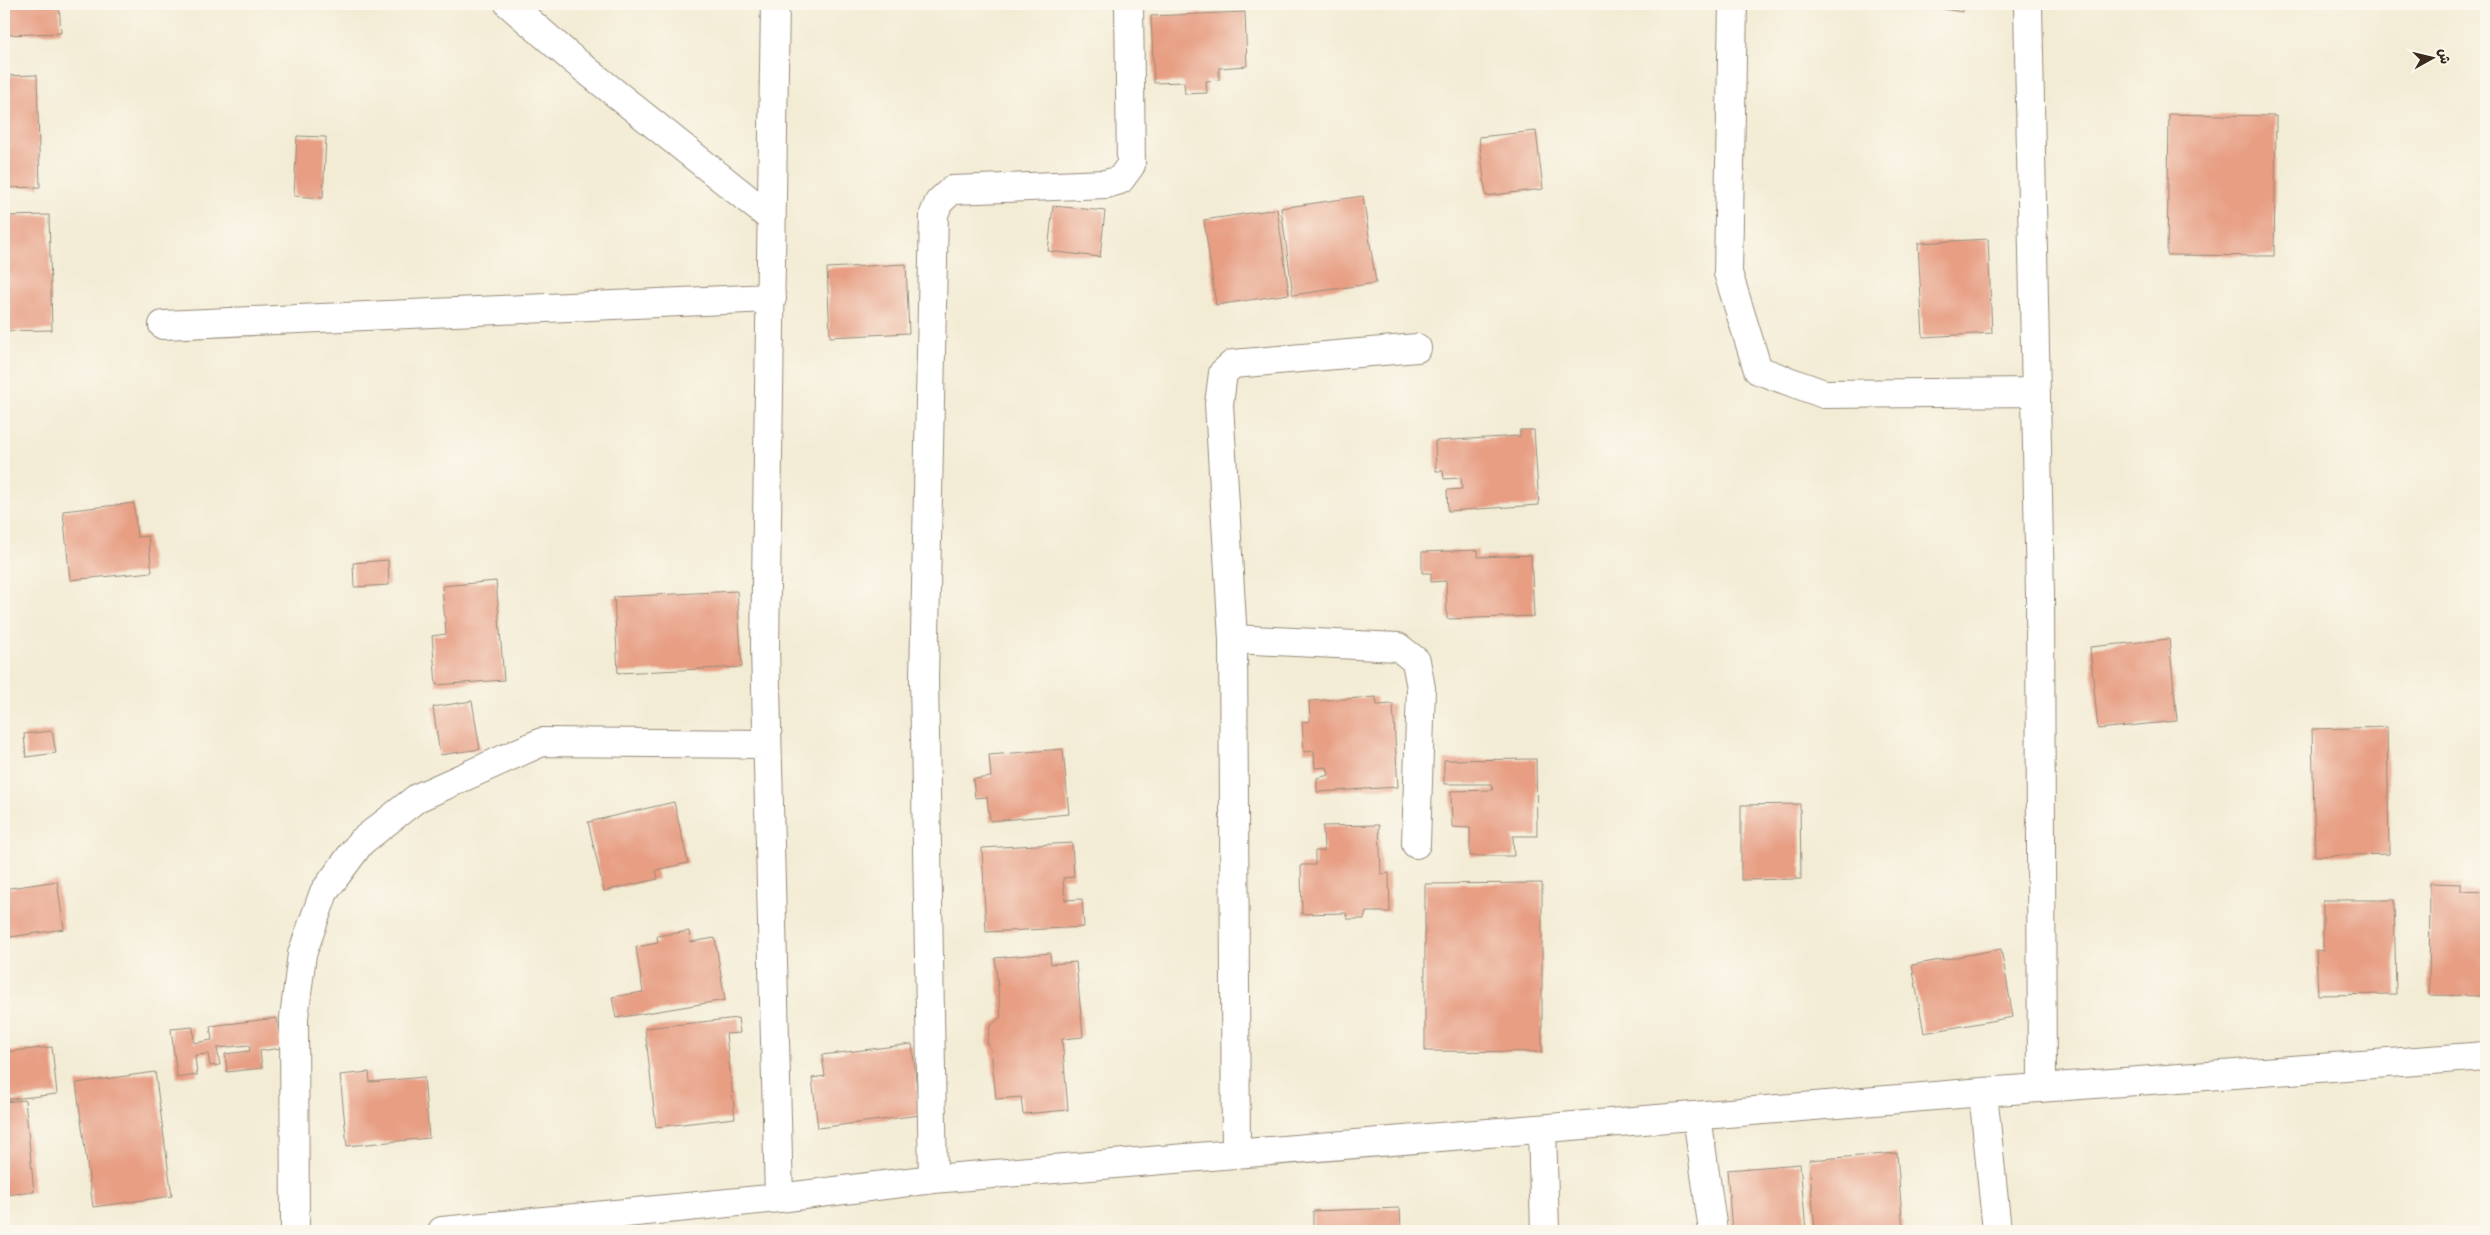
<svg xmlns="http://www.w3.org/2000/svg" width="2490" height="1235" font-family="'Balsamiq Sans','Playpen Sans Arabic',sans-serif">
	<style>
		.building { fill: #e79e83 }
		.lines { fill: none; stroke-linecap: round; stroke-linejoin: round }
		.street-casing { stroke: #978b7a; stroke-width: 30 }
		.street { stroke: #fff; stroke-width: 28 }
	</style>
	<rect width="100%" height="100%" fill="#fbf7ec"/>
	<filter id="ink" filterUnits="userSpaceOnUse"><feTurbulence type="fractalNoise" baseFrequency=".02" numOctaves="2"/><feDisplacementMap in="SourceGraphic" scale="10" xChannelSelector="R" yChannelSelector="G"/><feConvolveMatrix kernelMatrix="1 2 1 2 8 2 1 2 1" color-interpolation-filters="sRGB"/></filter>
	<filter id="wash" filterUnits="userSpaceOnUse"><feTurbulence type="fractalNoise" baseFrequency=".0096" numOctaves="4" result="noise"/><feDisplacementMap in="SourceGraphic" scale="20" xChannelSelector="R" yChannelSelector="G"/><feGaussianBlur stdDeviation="1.12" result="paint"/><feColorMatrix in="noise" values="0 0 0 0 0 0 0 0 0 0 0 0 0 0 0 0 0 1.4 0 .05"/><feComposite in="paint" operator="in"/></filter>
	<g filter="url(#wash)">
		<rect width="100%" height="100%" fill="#f3ecd5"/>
		<g id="blocks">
			<!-- building -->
			<path class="building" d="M4 4H59L61 33 4 35Z
				M1911 4H1963L1962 12Z
				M1245 12 1247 66 1219 68V80L1206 81 1207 93 1185 94 1184 82 1154 83 1151 16Z
				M37 75 40 187 4 188V76Z
				M2169 114 2276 116 2274 256 2167 255Z
				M1536 131 1543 189 1486 196 1479 137Z
				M297 136 326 137 323 198 294 196Z
				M1363 196 1376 283 1293 295 1281 208Z
				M1053 206 1105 211 1100 257 1048 251Z
				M1277 209 1289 294 1216 305 1204 220Z
				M49 215 52 330 4 331V216Z
				M1988 239 1992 333 1923 337 1918 243Z
				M906 264 909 333 830 337 827 268Z
				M1520 430H1534L1539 505 1448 511 1447 490 1462 489 1461 478 1444 479 1443 471H1436L1435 441 1520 436Z
				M134 503 137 537 148 536 152 572 70 580 63 511Z
				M1478 550V557L1531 555 1534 616 1447 619 1446 581 1431 582V573H1422V552Z
				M388 560 389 585 354 587 353 563Z
				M496 581 504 680 436 685 432 636 446 634 442 586Z
				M737 591 742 667 618 673 614 597Z
				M2169 639 2177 721 2098 729 2090 647Z
				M1376 697 1377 705 1393 704 1398 787 1317 792V778L1329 775 1327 767 1315 768 1314 751 1304 752 1302 722 1310 721 1309 701Z
				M472 701 480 749 440 755 433 707Z
				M2387 727 2389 854 2315 856 2312 729Z
				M52 731 56 753 26 757 24 734Z
				M1063 749 1069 814 990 821 987 797 975 798 973 779 991 777 989 755Z
				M1536 759 1537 836H1513L1514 856H1470V828L1452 827 1451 791 1493 790 1491 784H1444V760Z
				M674 802 688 863 656 870 658 879 604 891 588 822Z
				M1800 804 1801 879 1741 880V805Z
				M1379 825 1381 874 1389 873 1390 912H1366L1364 919H1347L1346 913 1302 914 1301 865H1315V851H1324L1323 826Z
				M1072 843 1074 877 1063 878 1065 900 1082 899 1084 927 986 932 982 848Z
				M57 881 64 929 4 938V889Z
				M1542 883V1052L1425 1051V884Z
				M2430 883 2461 884V891L2486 892V996L2429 995Z
				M2323 900H2394L2396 994 2318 995 2316 950 2323 951Z
				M689 931 690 942 715 938 725 1000 616 1018 612 997 643 992 636 947 658 943 657 936Z
				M2001 949 2013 1017 1924 1033 1912 965Z
				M1050 953 1051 964 1076 962 1083 1037 1062 1039 1068 1110 1023 1114 1021 1097 996 1099 991 1049 987 1042 990 1026 1001 1017 995 958Z
				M277 1018 281 1048 260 1051 262 1068 227 1072 225 1054 250 1051 249 1045 217 1048 220 1065 210 1066 208 1054 195 1055 197 1075 177 1078 171 1029 193 1027 194 1043 212 1040 210 1026Z
				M738 1018 740 1033 726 1034 735 1118 656 1127 645 1028Z
				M912 1044 920 1115 818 1128 812 1078 825 1076 822 1055Z
				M52 1047 57 1094 4 1100V1052Z
				M155 1072 172 1196 93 1207 76 1083Z
				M369 1072 370 1082 424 1077 429 1138 347 1146 340 1075Z
				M25 1100 34 1192 4 1195V1102Z
				M1897 1153 1903 1231H1815L1809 1160Z
				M1800 1164 1806 1231H1732L1727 1170Z
				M1400 1208 1401 1231H1313V1211Z"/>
		</g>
	</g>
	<g filter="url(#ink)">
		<use href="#blocks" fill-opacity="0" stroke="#978b7a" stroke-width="1"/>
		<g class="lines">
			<defs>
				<path id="street" d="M509 4 570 57 770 217
					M775 4 765 648 779 1198
					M1733 4 1728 273 1758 370 1824 394 2036 392
					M2028 4 2040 595 2042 1088
					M163 325 772 298
					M1233 639 1398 647 1416 661 1421 688 1416 844
					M1983 1092 1997 1231
					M1697 1116 1713 1231
					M1542 1129 1545 1231
					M1236 1154 1233 639 1219 404 1223 373 1233 364 1417 348
					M933 1179 924 679 934 214 939 202 952 190 1106 184 1120 180 1131 165 1129 4
					M295 1231 294 1018 302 954 324 892 361 842 417 798 542 742 767 744
					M442 1231 779 1198 933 1179 1983 1092 2486 1056"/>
			</defs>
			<!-- street casing -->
			<use href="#street" class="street-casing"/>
			<!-- street -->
			<use href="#street" class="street"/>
		</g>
	</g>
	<!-- margin -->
	<rect width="2490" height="1235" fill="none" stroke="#fbf7ec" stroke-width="20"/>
	<!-- north arrow -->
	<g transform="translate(2432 58) rotate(82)" stroke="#fbf7ec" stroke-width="4" paint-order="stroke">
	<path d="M0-4L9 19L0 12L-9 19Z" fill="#3b2a1e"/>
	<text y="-8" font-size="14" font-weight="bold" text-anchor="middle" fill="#3b2a1e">ش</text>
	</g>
</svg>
